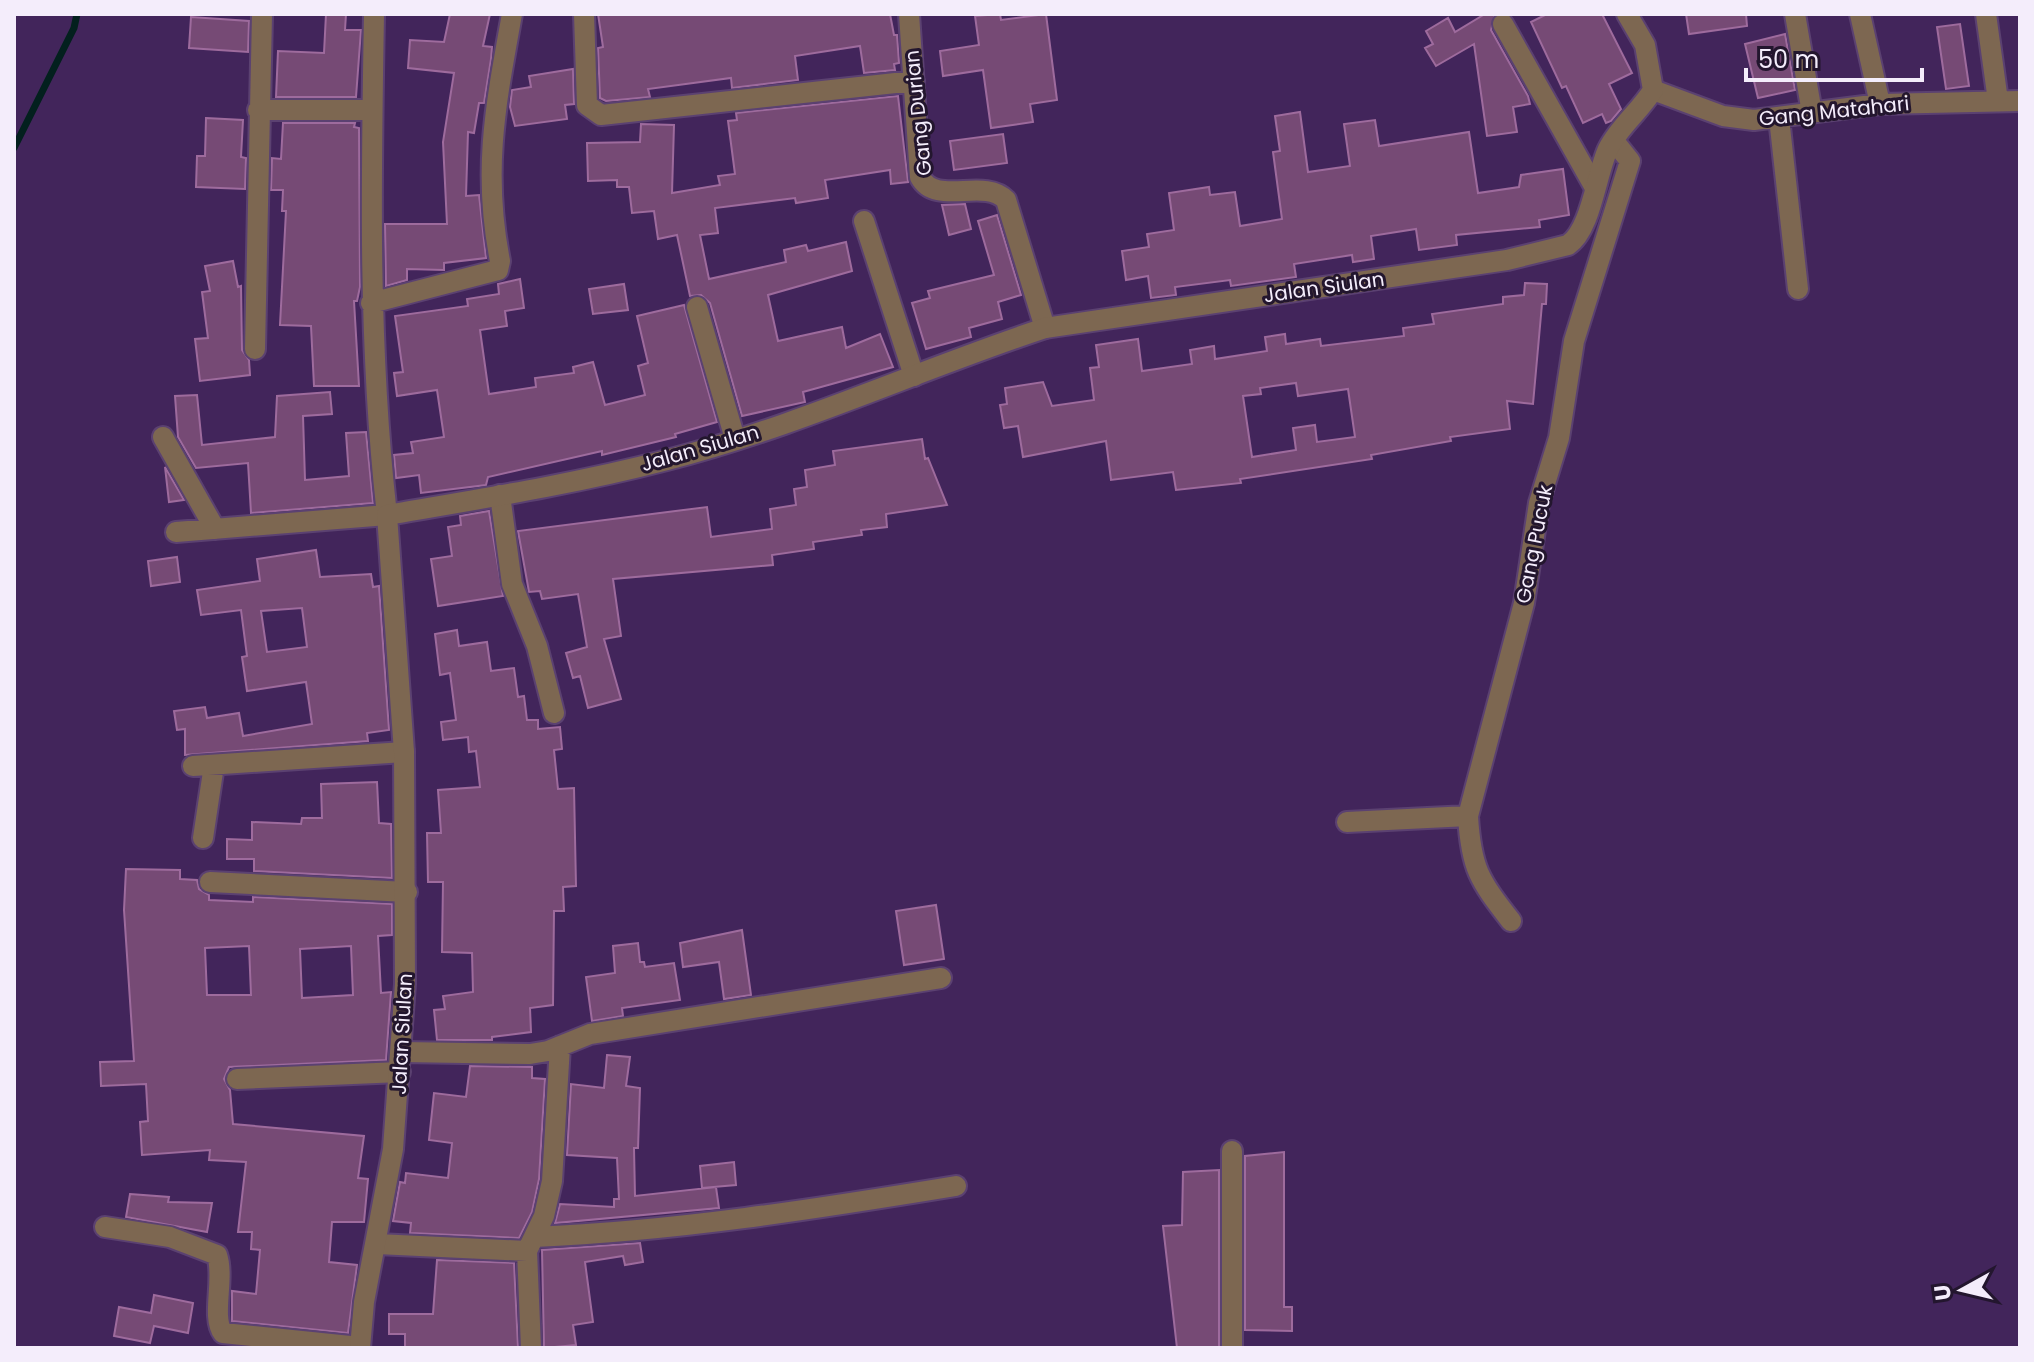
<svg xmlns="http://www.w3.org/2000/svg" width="2034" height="1362" font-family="Poppins,sans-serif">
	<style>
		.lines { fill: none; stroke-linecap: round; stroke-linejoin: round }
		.stream { stroke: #03201e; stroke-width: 7 }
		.building { fill: #764a75; stroke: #9e6b9d; stroke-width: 2; fill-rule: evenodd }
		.minor-casing { stroke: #5b4171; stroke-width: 24 }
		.tertiary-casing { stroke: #5b4171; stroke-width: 24 }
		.minor { stroke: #7d6751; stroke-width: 20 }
		.tertiary { stroke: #7d6751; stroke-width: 20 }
		.labels { text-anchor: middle; stroke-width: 6; stroke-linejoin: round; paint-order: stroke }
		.street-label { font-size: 20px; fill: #f4edfb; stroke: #23162e }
	</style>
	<rect width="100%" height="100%" fill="#42255b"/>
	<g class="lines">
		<!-- stream -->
		<path class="stream" d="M14 148 74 28 77 14"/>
	</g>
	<!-- building -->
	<path class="building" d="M326 14H346L345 30H361L356 97H276L278 51 324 53Z
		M450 14H490L483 46 492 47 491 59 484 103H479L474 133 468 132 466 196 479 195 486 258 444 263V270L407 269V280L386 286 385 224H447L443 142 454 73 408 68 410 40 444 42Z
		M598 14H890L894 35H897L899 63 894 64 895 70 864 73 860 46 795 56 798 80 732 88 731 78 648 89 650 97 606 101 600 98 598 48 603 47Z
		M1000 14 1001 20 1046 14 1057 100 1030 104 1033 122 991 128 983 70 943 76 940 51 979 45 975 16Z
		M1485 14H1495L1491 30 1528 96 1530 104 1513 107 1517 132 1487 136 1474 44 1436 66 1425 48 1433 44 1426 31 1448 18 1455 32Z
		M1547 14H1602L1632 73 1609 84 1621 109 1611 121 1606 123 1602 114 1583 123 1566 86 1562 88 1531 22Z
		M1686 14H1746L1747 26 1689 34Z
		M191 17 249 21 248 52 189 48Z
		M1960 24 1969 86 1946 89 1937 27Z
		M1785 34 1795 90 1758 98 1745 44Z
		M573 69 574 104 565 105 567 119 515 126 510 107 512 90 531 87 529 76Z
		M898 96 908 182 891 184 890 170 825 180 828 198 796 203 795 198 715 208 718 233 700 235 709 279 786 262 784 250 806 245 808 251 846 242 852 271 768 295 778 341 842 327 846 348 880 334 893 367 803 392 805 402 742 416 710 303 701 295 690 296 677 235 658 239 654 211 632 213 629 187H617V180L588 181 587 143 640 142 641 124 674 125 672 193 720 185 718 176 735 174 728 121 737 120 736 113Z
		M1300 112 1308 172 1350 166 1344 124 1375 120 1379 146 1469 132 1478 193 1519 187 1521 175 1563 169 1569 215 1539 220 1540 227 1456 235 1457 245 1419 250 1416 229 1371 236 1374 259 1353 262 1352 255 1294 264 1296 277 1231 286 1230 280 1175 287 1176 295 1151 298 1148 276 1126 280 1122 251 1149 247 1147 234 1174 230 1169 193 1209 187 1210 195 1235 192 1240 226 1282 219 1273 152 1280 151 1275 116Z
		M206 118 243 120 241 157 246 158 245 189 196 187 197 156H205Z
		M283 123H355L354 127 359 128 360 287 357 301H354L359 386H314L311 326 280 325 286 211H282L283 190H271L272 158 281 159Z
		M1003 134 1007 163 954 170 950 141Z
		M965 204 971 229 949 235 942 205Z
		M997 215 1021 295 998 302 1002 319 969 328 971 337 926 349 912 303 930 298 928 291 994 275 978 221Z
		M233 261 238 287 241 286 242 350 249 360 250 375 200 381 195 339 208 338 202 292 210 291 205 266Z
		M520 279 524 308 505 311 507 326 480 330 489 394 536 387 535 378 574 373 573 367 593 362 605 405 645 395 638 366 648 363 637 316 684 305 717 422 675 434 676 437 602 455V451L488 477 486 485 421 493 419 475 396 478 394 455 413 453 411 442 444 437 437 390 397 396 394 373 403 372 395 316 468 306 467 299 499 294 498 284Z
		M1525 283 1547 284 1546 304H1542L1533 404 1507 401 1510 429 1450 437 1451 441 1371 455 1372 459 1240 479 1241 483 1176 490 1173 472 1111 480 1106 441 1023 457 1018 426 1004 428 1000 405 1007 404 1005 388 1043 382 1052 406 1094 400 1090 368 1099 367 1096 345 1138 339 1142 371 1192 364 1190 350 1214 346 1215 359 1267 351 1265 337 1285 334 1286 344 1320 339 1321 346 1404 336 1403 328 1434 324 1432 314 1503 304V297L1524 295ZM1296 383 1298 396 1348 389 1355 437 1317 442 1315 425 1293 428 1296 450 1252 457 1243 396 1261 394 1260 388Z
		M624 284 628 310 593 314 589 289Z
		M330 392 332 414 303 416 305 480 349 476 346 433 366 432 373 503 251 513 248 463 196 468 178 437 175 396 197 395 202 445 275 437 277 396Z
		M922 439 925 459 928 458 947 505 886 514 887 527 861 530 862 535 813 542 814 549 772 555 773 565 613 579 621 636 604 639 621 699 588 708 580 676 573 678 566 653 587 647 578 594 542 599 540 591 529 592 518 531 707 507 711 537 772 529 770 509 796 505 794 489 807 487 805 470 835 465 833 451Z
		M165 467 184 500 169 502Z
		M489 511 503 596 438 606 431 559 452 556 448 527 461 525 460 516Z
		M316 550 320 577 371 574 373 587 379 586 389 730 367 733 368 741 185 755V729L177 730 174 711 205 707 207 718 239 713 243 736 312 724 306 682 247 691 242 657 247 656 241 610 201 615 197 590 260 581 257 559ZM302 608 307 647 267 652 261 611Z
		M177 557 180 582 151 586 148 561Z
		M457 630 459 646 487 642 491 671 514 668 518 697 524 696 527 720H538V729L560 727 562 749 554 750 558 789 574 788 576 886 563 887 564 911H554L553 1005 530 1008 531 1032 492 1037V1040H437L434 1010 445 1009 443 996 473 992 472 953 442 952 443 882H428L427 833H441L438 790 480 787 476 751 469 752 468 737 443 740 441 722 456 720 450 673 440 675 435 634Z
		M377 782 379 823 391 824 392 878 254 871V859H227V839L252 840V822L301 824 302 818H322L321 784Z
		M126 869 180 870V879L197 880 199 889 209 895V900L253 902V897L392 904V935L378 936 381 993 391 992 386 1060 229 1067 224 1079 230 1090 233 1124 364 1136 358 1178 368 1179 364 1222H332L329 1262 357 1265 348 1333 232 1321V1291L256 1294 260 1250 251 1249 252 1232H238L246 1162 209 1160 210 1150 142 1155 140 1122 148 1121 146 1084 101 1086 100 1062 134 1061 124 910ZM249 946 251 995H207L205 948ZM351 946 353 995 302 998 300 949Z
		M936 905 944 959 904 965 896 911Z
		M742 930 751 995 724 999 719 962 683 967 680 943Z
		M638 943 640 962H644L645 967 674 963 680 1000 622 1008 623 1016 592 1021 586 977 615 973 613 946Z
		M607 1055 630 1057 626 1086 640 1088 638 1148H634L635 1196 716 1187 719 1208 555 1223 560 1204 614 1207V1199H619L617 1158 567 1155 571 1084 604 1088Z
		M470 1066 532 1067V1078L545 1079 539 1179 532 1212 519 1238 410 1233 411 1223 393 1221 400 1182 405 1183 406 1173 448 1178 452 1143 429 1140 434 1093 466 1097Z
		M1284 1152V1307H1292V1331L1245 1330V1156Z
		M734 1162 736 1185 702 1188 700 1166Z
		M1219 1170V1348H1177L1163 1226 1182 1225 1183 1172Z
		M130 1194 169 1197 168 1202 212 1203 207 1232 126 1217Z
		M640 1243 643 1262 625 1265 623 1256 585 1262 593 1322 573 1325 576 1345 544 1348 542 1250Z
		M437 1260 514 1263 518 1348H405V1334H389V1314H433Z
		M154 1295 193 1303 188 1333 154 1326 150 1343 114 1336 119 1307 151 1313Z"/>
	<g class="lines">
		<defs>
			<path id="minor" d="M584 14 587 105 601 115 914 81
				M909 14 920 177C936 207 984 177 1006 200L1045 328
				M1795 14 1812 113
				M1860 14 1880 104
				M1986 14 1998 101
				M1503 24 1594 186
				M1653 90 1723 116 1754 120 1880 104 2020 101
				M258 110H372
				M1779 118 1798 289
				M864 221 914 376
				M371 303 498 270 500 261C482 170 496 103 512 14
				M697 307 735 439
				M255 349 262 14
				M163 437 215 529
				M500 495 512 584 537 646 554 713
				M176 532 387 515C368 348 371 182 374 14
				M193 766 404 752
				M1468 816C1471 868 1479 880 1511 921
				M1347 822 1468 816 1524 603 1539 503 1559 438 1574 341 1630 161 1614 141
				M203 838 214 765
				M210 882 407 892
				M402 1052 530 1054 548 1051 590 1034 941 978
				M237 1079 400 1072
				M105 1227 170 1237 217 1255C225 1278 211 1317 223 1333L360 1347
				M534 1237C676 1231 816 1209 956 1186
				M377 1244 527 1251
				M531 1348 527 1251 544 1216 552 1181 560 1046
				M1232 1348V1151"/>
			<path id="tertiary" d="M360 1348 364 1302 393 1149 405 984 404 752 387 515C480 499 575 484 667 460 796 427 918 370 1045 328L1507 260 1568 245C1591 230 1596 175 1608 149 1619 127 1640 111 1653 90L1645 45 1627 14"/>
		</defs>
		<!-- minor casing -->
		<use href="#minor" class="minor-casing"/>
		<!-- tertiary casing -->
		<use href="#tertiary" class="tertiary-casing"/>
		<!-- minor -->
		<use href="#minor" class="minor"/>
		<!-- tertiary -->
		<use href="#tertiary" class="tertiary"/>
	</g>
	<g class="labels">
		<!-- street labels -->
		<g class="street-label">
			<text transform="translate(1834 111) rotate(-6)" y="7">Gang Matahari</text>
			<text transform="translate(918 113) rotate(-96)" y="7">Gang Durian</text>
			<text transform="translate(1324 287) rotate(-8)" y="7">Jalan Siulan</text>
			<text transform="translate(700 448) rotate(-16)" y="7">Jalan Siulan</text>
			<text transform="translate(1534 544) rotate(-79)" y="7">Gang Pucuk</text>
			<text transform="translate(402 1034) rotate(-87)" y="7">Jalan Siulan</text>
		</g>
	</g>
	<!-- border -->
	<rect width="2034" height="1362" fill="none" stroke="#f4edfb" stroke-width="32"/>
	<!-- north arrow -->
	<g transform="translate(1962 1290) rotate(262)" stroke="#23162e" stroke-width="6" paint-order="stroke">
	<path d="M0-6L14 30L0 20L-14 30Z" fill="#f4edfb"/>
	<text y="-12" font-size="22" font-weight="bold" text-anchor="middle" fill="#f4edfb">U</text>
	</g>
	<!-- scale -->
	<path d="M1746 68v12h176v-12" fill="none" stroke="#f4edfb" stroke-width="4"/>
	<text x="1758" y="68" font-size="24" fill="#f4edfb" stroke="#23162e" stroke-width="6" paint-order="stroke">50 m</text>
</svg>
